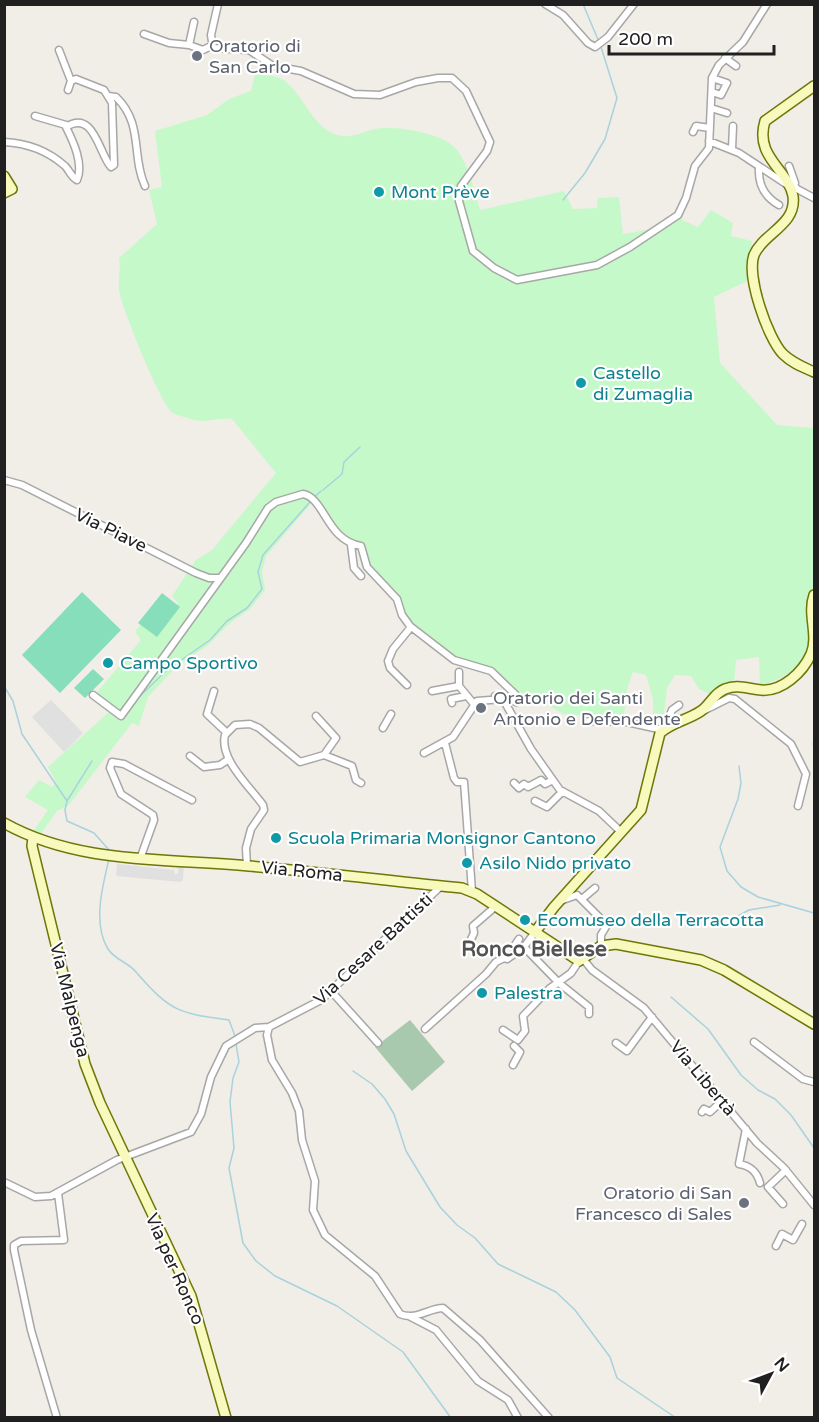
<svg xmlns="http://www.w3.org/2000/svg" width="819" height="1422" font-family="'Varela Round',sans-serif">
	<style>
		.cemetery { fill: #a8c9ad }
		.park { fill: #c6f9c9 }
		.pitch { fill: #87deba }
		.parking { fill: #e0e0e0 }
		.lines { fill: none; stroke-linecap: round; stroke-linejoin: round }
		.stream { stroke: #a8d2dd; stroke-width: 1.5 }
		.street-casing { stroke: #a7a7a7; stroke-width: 9 }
		.secondary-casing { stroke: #6e7707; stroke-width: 12 }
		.street { stroke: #fff; stroke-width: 6 }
		.secondary { stroke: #f7f9bd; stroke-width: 9 }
		.worship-dot { fill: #6b7280; stroke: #fff; stroke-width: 2 }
		.culture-dot { fill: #0f9aa8; stroke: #fff; stroke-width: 2 }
		.labels { text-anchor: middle; stroke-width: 4.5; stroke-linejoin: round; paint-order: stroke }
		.worship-label { font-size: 18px; fill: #5b616d; stroke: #fff; text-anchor: start }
		.culture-label { font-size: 18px; fill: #0d838f; stroke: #fff; text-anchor: start }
		.street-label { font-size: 18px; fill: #202020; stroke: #fff }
		.quarter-label { font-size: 21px; font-weight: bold; fill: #535353; stroke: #fff }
	</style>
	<rect width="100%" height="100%" fill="#f1ede7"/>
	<!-- cemetery -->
	<path class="cemetery" d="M410 1020 445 1062 412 1091 375 1047Z"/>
	<!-- park -->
	<path class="park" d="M255 74C263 75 275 75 282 79 303 92 311 126 335 134 351 140 361 132 375 129 394 125 445 133 457 150 469 166 474 190 480 210L564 191 573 209 597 208 598 198 619 197 623 234C645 231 669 227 679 204L685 207 682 220 698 227 711 210 733 223 731 236 752 241 747 281 714 297 720 363 777 425 814 428V591C802 619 819 647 794 669 782 678 774 682 760 685L759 657 736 660 734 682 721 686 712 695 699 689 691 676 675 675 667 688 663 721 653 723V699L646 675 633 672 627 689 624 716 613 718 563 714 547 704 519 697 494 670 455 659 412 626 369 566 365 550 347 541 315 499 266 556 262 571 265 590 250 609 230 623 208 645 176 667 148 697 139 726 132 723 69 805 57 811 39 836 32 833 48 810 25 797 39 780 52 787 56 782 48 767 110 711 93 697 141 640 135 632 146 618 162 621 178 603 172 596 196 560 212 550 276 473 232 419C222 418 214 420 204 421 196 422 181 416 173 413 162 408 121 306 119 290 118 279 121 270 119 258L157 224 149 190 162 187 155 131 207 115 229 99 251 91Z"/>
	<!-- pitch -->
	<path class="pitch" d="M82 592 121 630 60 693 22 655Z
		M162 593 180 607 157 637 138 623Z
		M93 669 104 679 85 698 74 688Z"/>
	<!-- parking -->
	<path class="parking" d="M51 700 83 733 64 752 32 717Z
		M179 861 184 862 183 880 181 882 116 876 117 864 174 870 175 875 178 873Z"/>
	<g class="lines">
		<!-- stream -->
		<path class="stream" d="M583 4 599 42
			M563 200 585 173 605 139 617 98 601 47
			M323 490 342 474 344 462 360 447
			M313 498 321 491
			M4 535V562
			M4 686 13 701 22 734 67 801 65 810 67 821 94 833 110 851
			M137 699 167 670 210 640 227 621 247 608 262 589 258 572 263 555 310 502
			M813 744H814
			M739 766 741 783 738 799 720 847 727 871 741 887 758 897 814 913
			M67 801 92 761
			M109 859C103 885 92 923 108 949 115 960 128 962 136 972 171 1012 178 1013 229 1020L235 1036
			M705 920 738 916 749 910 780 905
			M671 997 708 1029 741 1075 758 1090 775 1099 791 1115 814 1148
			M236 1044 239 1062 233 1078 230 1102 234 1148 229 1168 243 1243 256 1261 275 1276 337 1306 403 1352 451 1418
			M353 1071 372 1084 385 1099 394 1114 406 1151 440 1207 457 1225 475 1238 498 1264 556 1292 575 1310 610 1357 617 1378 676 1418"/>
		<defs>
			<path id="street" d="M218 4 211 35 213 48 249 50 273 66 301 71 354 94 380 95 416 82 438 78H452L466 91 490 142 487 151 461 186 459 201 473 251 494 268 517 280 597 265 630 247 678 215 686 198 695 166 709 148 712 78 719 65 743 42 767 4
				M545 4 563 15 588 43 595 47 608 37 634 4
				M144 34 169 43 189 45 203 50 211 46
				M189 45 194 22
				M59 50 71 81
				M725 58 736 66
				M712 78 727 83 721 95 712 92
				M68 90 71 81
				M108 96 116 97C144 124 131 156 145 186
				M711 108 727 113
				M35 116 66 125
				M693 132 696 126 710 128
				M709 141 739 153 786 184
				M4 142C27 143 48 151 65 166 70 171 70 176 77 180 84 164 73 141 66 127 94 109 99 154 111 167L114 165 112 103 104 90 76 79 71 81
				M732 149 733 126
				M789 166 795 183
				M759 168C758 184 765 197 779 205
				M791 181 797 189 814 198
				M4 480 22 485 196 573 209 578H219
				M351 545 354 568 361 576
				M407 685 390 668 388 661 393 649 411 627
				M459 686 473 703
				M459 686V672
				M214 691 207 714 227 733
				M432 691 459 686
				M93 695 121 716 246 543 268 508 276 502 303 494C325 498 326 540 361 546L367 567 397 599 402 615 410 626 454 660 491 671 519 698 516 702 505 696H495V699
				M452 703 451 699 466 696
				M705 710 729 698 735 699 791 744 806 774 798 806
				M589 721 627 722 663 730
				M383 728 391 714
				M664 729 672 710 679 705
				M445 743 454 778 457 782H464L472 891
				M424 753 453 737 477 701 503 699 531 749 560 790 599 811 620 831
				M324 755 352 766 356 780 361 783
				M190 756 204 767 220 765 229 759
				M514 783 519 788 524 784 528 787 541 780 545 784 553 780
				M535 801 547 807 562 792
				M140 859 154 820 153 815 121 794 110 768 112 762 124 764 192 800
				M247 866 246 848 251 829 264 810 263 805C250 787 219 759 225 735L235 725 250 724 259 728 300 762 324 755 336 738 316 716
				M582 899 595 888
				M560 901 577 895 607 925 601 935V946
				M524 947 559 983 589 1007V1014
				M467 948 474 933 473 926 496 906
				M519 952 515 945 519 939
				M584 960 592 970 644 1008 757 1143 784 1168 814 1205
				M331 991 378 1043
				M269 1027 267 1035 272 1060 292 1093 299 1111 302 1140 315 1181 313 1210 325 1235 375 1276 400 1314C415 1321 429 1308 443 1308L480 1340 549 1418
				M425 1029 486 974 496 962 504 958 507 959 524 947 535 932
				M503 1030 518 1040 525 1031 523 1016 549 989 571 973 579 961
				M754 1042 803 1079 814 1082
				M616 1043 627 1051 652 1017
				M513 1065 520 1052 514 1046
				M702 1112 704 1109 710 1112 722 1101
				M746 1129 739 1164C751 1166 757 1172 760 1183
				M4 1182 35 1197 51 1196 117 1160 191 1132 201 1114 211 1077 226 1046 255 1028 269 1027 321 1000 441 886
				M783 1204 768 1187 786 1170
				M776 1246 782 1234 793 1240 802 1224
				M409 1316 436 1330 478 1381 508 1400 518 1418
				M57 1418 31 1330 14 1250V1245L21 1241 64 1240 58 1193"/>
			<path id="secondary" d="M814 86 765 121C754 157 788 169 793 196 797 225 763 233 754 255 746 276 768 339 783 354 792 363 803 367 814 372
				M4 176 12 189 4 193
				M4 823C79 865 167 858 249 866 320 872 391 881 462 888L477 894 579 961 601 946 616 944 701 960 724 970 814 1024
				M33 837 32 846 85 1064 100 1103 191 1296 226 1418
				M535 932 554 907 641 810 660 733C672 722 688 720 701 711 710 705 714 693 725 689 737 684 749 689 761 690 782 692 803 672 811 654 819 636 807 614 814 595"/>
		</defs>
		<!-- street casing -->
		<use href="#street" class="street-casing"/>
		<!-- secondary casing -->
		<use href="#secondary" class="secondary-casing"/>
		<!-- street -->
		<use href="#street" class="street"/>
		<!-- secondary -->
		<use href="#secondary" class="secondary"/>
	</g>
	<!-- markers -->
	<g class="worship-dot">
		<circle cx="197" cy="56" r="6"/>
		<circle cx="481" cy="708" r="6"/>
		<circle cx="744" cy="1203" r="6"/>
	</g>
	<g class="culture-dot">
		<circle cx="379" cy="192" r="6"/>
		<circle cx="581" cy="383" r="6"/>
		<circle cx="108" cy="663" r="6"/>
		<circle cx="276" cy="838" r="6"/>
		<circle cx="467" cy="863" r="6"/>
		<circle cx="525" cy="920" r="6"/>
		<circle cx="482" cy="993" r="6"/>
	</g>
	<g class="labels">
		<!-- worship labels -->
		<g class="worship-label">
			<text x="209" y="52">Oratorio di<tspan x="209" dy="21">San Carlo</tspan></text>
			<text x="493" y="704">Oratorio dei Santi<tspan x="493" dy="21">Antonio e Defendente</tspan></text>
			<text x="732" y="1199" text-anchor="end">Oratorio di San<tspan x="732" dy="21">Francesco di Sales</tspan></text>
		</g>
		<!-- culture labels -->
		<g class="culture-label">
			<text x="391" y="198">Mont Prève</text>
			<text x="593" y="379">Castello<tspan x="593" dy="21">di Zumaglia</tspan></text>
			<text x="120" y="669">Campo Sportivo</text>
			<text x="288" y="844">Scuola Primaria Monsignor Cantono</text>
			<text x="479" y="869">Asilo Nido privato</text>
			<text x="537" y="926">Ecomuseo della Terracotta</text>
			<text x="494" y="999">Palestra</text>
		</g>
		<!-- street labels -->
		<g class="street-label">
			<text transform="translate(111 530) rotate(26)" y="6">Via Piave</text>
			<text transform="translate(302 871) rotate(6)" y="6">Via Roma</text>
			<text transform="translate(373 949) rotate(-43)" y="6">Via Cesare Battisti</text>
			<text transform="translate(70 1000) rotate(76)" y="6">Via Malpenga</text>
			<text transform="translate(703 1078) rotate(50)" y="6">Via Libertà</text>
			<text transform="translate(175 1269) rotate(66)" y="6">Via per Ronco</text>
		</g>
		<!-- quarter labels -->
		<g class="quarter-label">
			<text x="534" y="956">Ronco Biellese</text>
		</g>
	</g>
	<!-- border -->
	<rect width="819" height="1422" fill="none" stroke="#202020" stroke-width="12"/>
	<!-- north arrow -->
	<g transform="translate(771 1374) rotate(49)" stroke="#ffffff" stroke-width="4.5" paint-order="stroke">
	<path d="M0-4.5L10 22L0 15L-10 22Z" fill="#202020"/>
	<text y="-9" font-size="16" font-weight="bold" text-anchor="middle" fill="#202020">N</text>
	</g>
	<!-- scale -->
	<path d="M609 45v9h165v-9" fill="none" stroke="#202020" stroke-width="3"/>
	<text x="618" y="45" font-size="18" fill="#202020" stroke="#ffffff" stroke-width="4.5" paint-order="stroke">200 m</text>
</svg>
